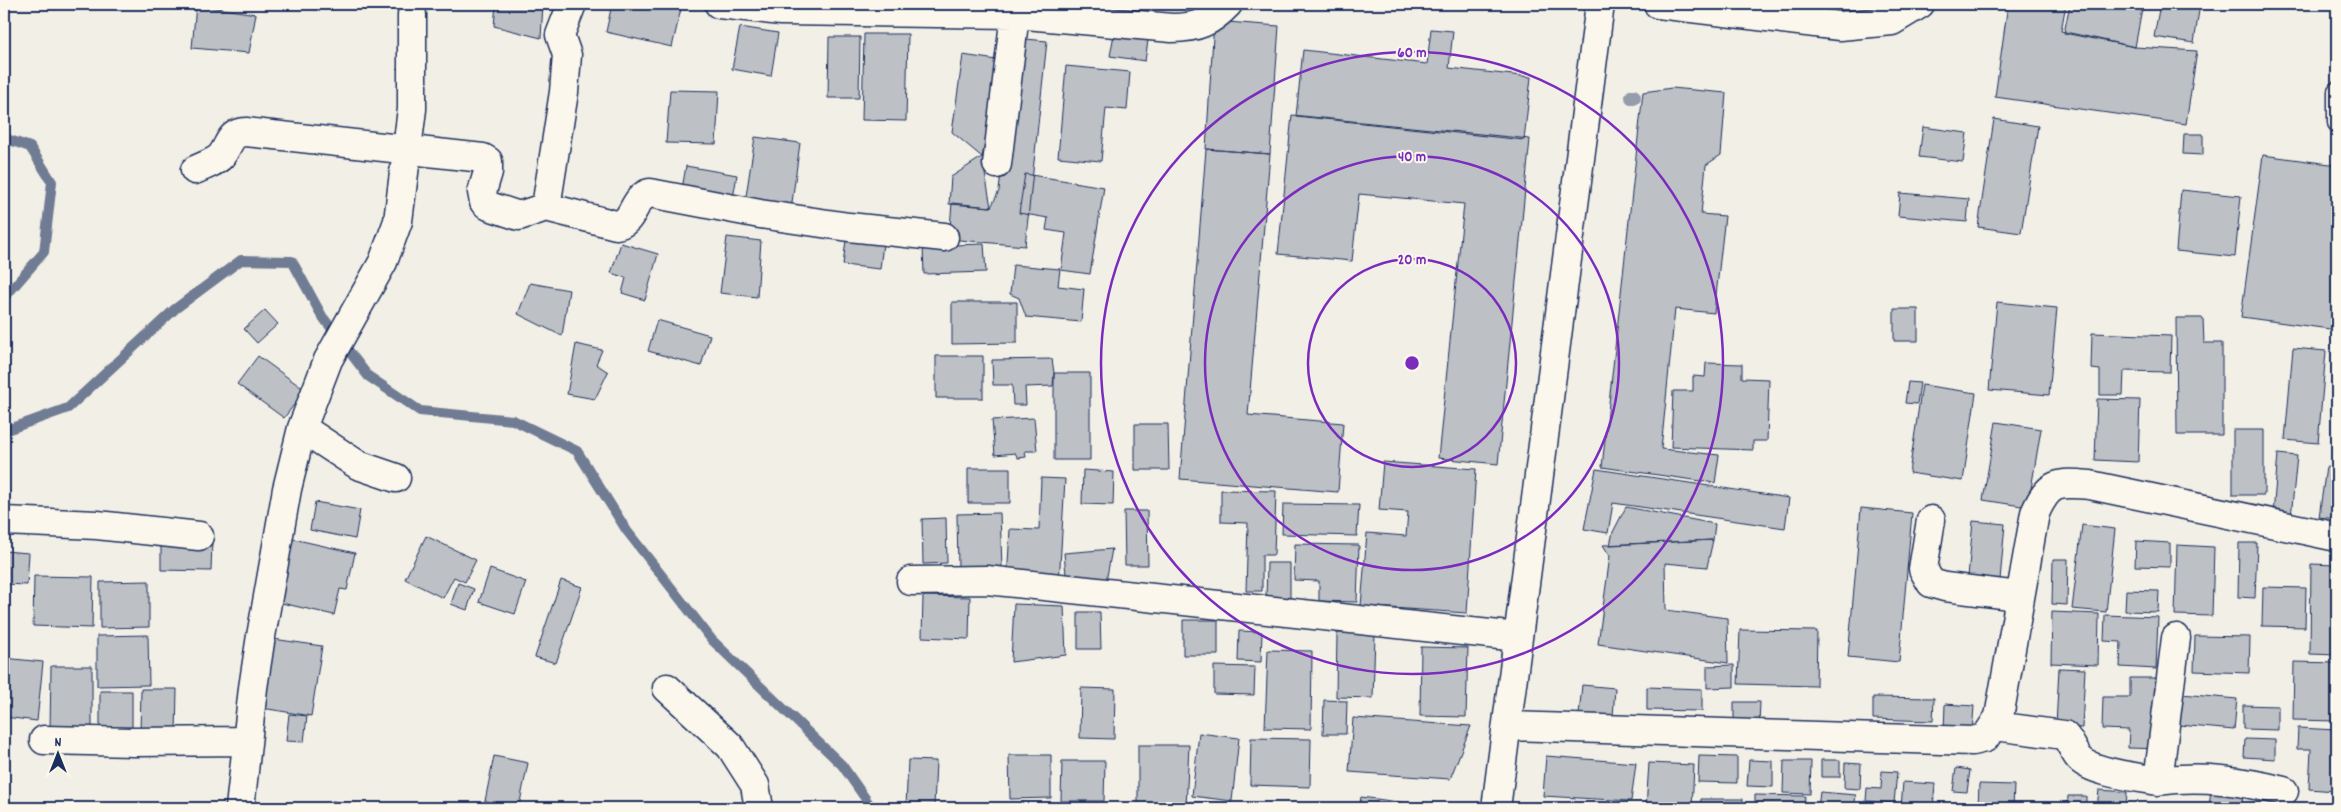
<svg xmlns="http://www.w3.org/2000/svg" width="2341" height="812" font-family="Dekko,sans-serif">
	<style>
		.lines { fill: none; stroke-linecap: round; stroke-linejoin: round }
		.stream { stroke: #707b93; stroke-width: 10 }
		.building { fill: #bdc0c4; stroke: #1b2f5e }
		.lane-casing { stroke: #1b2f5e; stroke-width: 21 }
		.street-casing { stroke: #1b2f5e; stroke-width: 31 }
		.primary-casing { stroke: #1b2f5e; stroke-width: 31 }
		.lane { stroke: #fbf7ec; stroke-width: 18 }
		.street { stroke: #fbf7ec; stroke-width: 28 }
		.primary { stroke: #fbf7ec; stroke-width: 28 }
		.tree { fill: #959cab }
		.ring { fill: none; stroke: #7b2cbf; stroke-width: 2.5 }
		.centre { fill: #7b2cbf; stroke: #fbf7ec; stroke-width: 2.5 }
		.ring-label { font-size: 15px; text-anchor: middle; font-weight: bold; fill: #7b2cbf; stroke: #fbf7ec; stroke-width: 4; stroke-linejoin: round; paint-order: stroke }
	</style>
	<rect width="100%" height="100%" fill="#f2efe6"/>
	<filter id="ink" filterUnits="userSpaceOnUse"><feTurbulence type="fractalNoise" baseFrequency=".02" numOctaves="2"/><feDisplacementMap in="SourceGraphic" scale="10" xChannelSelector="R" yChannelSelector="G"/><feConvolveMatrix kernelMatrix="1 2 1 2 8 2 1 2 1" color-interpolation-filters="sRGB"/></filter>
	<g filter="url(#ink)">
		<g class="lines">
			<!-- stream -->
			<path class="stream" d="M4 138 30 147 52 182 44 252 4 298
				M4 431 68 408 175 309 241 260 292 261 322 316 368 376 420 411 513 420 577 451 627 531 712 640 842 765 872 808"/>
		</g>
		<!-- building -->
		<path class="building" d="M496 4H543L541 38 494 26Z
			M612 4H660L681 9 672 47 606 32Z
			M2008 4H2066L2061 31 2135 47 2197 51 2186 124 1995 97Z
			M2070 4H2143L2135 47 2064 33Z
			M2160 4H2200L2194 43 2154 37Z
			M196 5 256 14 249 53 192 48Z
			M1214 21 1279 26 1270 154 1206 149Z
			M740 27 778 33 771 76 732 69Z
			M1115 29 1149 34 1145 61 1110 56Z
			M1431 29 1453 31 1449 68 1531 77 1524 140 1296 116 1303 50 1427 64Z
			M864 34H908L906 121 862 120Z
			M829 37H860L859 98H828Z
			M1015 38 1047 41 1025 246 949 239 952 203 991 207 999 191Z
			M963 55 1003 61 982 157 952 132Z
			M1066 66 1130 72 1127 110 1106 108 1101 161 1058 157Z
			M1672 88 1726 93 1721 155 1706 165 1701 214 1725 216 1714 313 1675 309 1661 449 1719 455 1715 483 1602 467 1643 92Z
			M670 90 719 91 716 144 666 143Z
			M1292 115 1530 139 1498 464 1438 458 1464 204 1359 194 1352 261 1278 254Z
			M1994 119 2038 126 2021 233 1978 227Z
			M1923 127 1967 133 1963 162 1919 157Z
			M2184 134H2203V155L2183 154Z
			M755 137 800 143 791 210 745 203Z
			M1206 149 1270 154 1248 415 1343 423 1338 492 1180 479Z
			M2263 155 2337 165V330L2241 317Z
			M982 157 991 207 949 204 951 177Z
			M686 166 737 175 732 204 681 195Z
			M1025 174 1104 187 1090 274 1061 270 1066 233 1046 230 1048 218 1019 213Z
			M2181 190 2241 196 2235 257 2176 251Z
			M1900 193 1969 199 1967 222 1898 216Z
			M847 231 884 235 880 269 843 265Z
			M727 237 761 241 757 297 720 293Z
			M621 243 658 254 645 300 622 293 626 278 611 273Z
			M984 244 986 272 924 274 923 246Z
			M1013 265 1060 269 1058 286 1084 289 1081 322 1026 317 1019 298 1010 294Z
			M530 283 569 290 562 336 518 314Z
			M952 302H1017V343L952 344Z
			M1997 302 2057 308 2049 395 1989 390Z
			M1894 309H1918V341H1894Z
			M265 310 278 324 257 343 244 329Z
			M2176 318H2203L2204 343H2222V435H2177Z
			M657 320 710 335 701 366 648 351Z
			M2092 333 2171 336 2170 372 2124 371 2123 395H2100V370L2091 369Z
			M576 344 602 350 596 364 608 372 595 399 567 394Z
			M2293 348 2326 351 2318 443 2285 440Z
			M258 356 305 390 284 418 237 384Z
			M936 356H983V398H936Z
			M1052 359 1054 373 1053 386 1025 387 1026 405H1013L1012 385H993L992 360Z
			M1706 363 1742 364V378L1769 379 1767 441H1753V450L1671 447 1673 391H1693V376L1705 377Z
			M1054 373H1090V460H1054Z
			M1908 382 1920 383 1917 404 1905 403Z
			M1922 385 1976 393 1963 481 1909 473Z
			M2097 399 2140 400 2138 462 2095 460Z
			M1034 418 1037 451H1025L1026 457 1018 458 1015 453 995 455 992 420Z
			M1996 422 2041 429 2028 507 1983 500Z
			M1135 424H1168L1169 470H1135Z
			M2233 430H2264V495H2233Z
			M2278 454 2297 456 2291 517 2273 515Z
			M1383 462 1476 469 1467 613 1361 606 1367 533 1406 536 1408 512 1379 510Z
			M2326 467 2337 468V519L2319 517Z
			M968 468H1010V503H968Z
			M1596 469 1789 498 1785 528 1613 503 1608 533 1584 529Z
			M1083 470 1114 472 1113 505 1082 504Z
			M1041 478 1065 479 1059 584 1007 581 1010 529 1039 530Z
			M1221 490 1276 491 1274 555H1262V591H1246L1248 523 1221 522Z
			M315 502 360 510 355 539 310 530Z
			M1283 504 1359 505 1357 536 1282 534Z
			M1626 507 1715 524 1713 540 1610 545 1613 532Z
			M1861 508 1912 513 1899 662 1848 657Z
			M1124 511H1147L1148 565H1125Z
			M1000 513 1002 568 958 569 957 514Z
			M946 518 947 563 923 564 922 519Z
			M1973 521 2005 524 2000 580 1968 577Z
			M2082 525 2115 529 2106 612 2072 609Z
			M280 536 355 553 347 590 340 589 334 615 277 602Z
			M426 536 476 560 465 582 454 577 443 598 405 579Z
			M161 540 212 541 211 571 161 570Z
			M1713 540 1707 567 1665 563 1666 610 1727 618 1728 663 1598 644 1610 556 1603 545Z
			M2136 541 2170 543V567L2135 566Z
			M2239 543H2257L2255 598 2238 597Z
			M1295 544 1359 545 1357 602 1319 601V581L1294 580Z
			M2177 545 2214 547 2212 616 2175 615Z
			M1112 549 1105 587 1067 585 1064 553Z
			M4 551 29 553 27 585 4 584Z
			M2053 559H2068L2067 605 2052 604Z
			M1267 563H1290V599H1266Z
			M2311 564 2336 565 2337 655 2310 654Z
			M490 569 526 582 515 614 479 602Z
			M34 576 93 577 92 628 33 626Z
			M561 580 582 587 556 663 535 657Z
			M149 581V627L100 628V582Z
			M458 583 474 589 467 610 451 604Z
			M2263 587 2306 588 2305 627 2262 626Z
			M2126 590 2159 591 2158 612 2125 611Z
			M923 596 970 597 969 639 922 637Z
			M1014 604 1064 606 1066 655 1011 662Z
			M1078 612H1100L1101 649H1078Z
			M2052 612 2099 614 2098 665 2051 663Z
			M2105 615 2158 617 2156 669 2120 667 2121 642 2104 641Z
			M1183 620H1218V655H1183Z
			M1740 630 1817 631 1816 686 1738 684Z
			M1239 631 1262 632 1261 662 1238 661Z
			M1337 633 1375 634 1373 698 1336 697Z
			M148 635 149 685 97 686V636Z
			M2195 636 2250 637 2249 673 2194 671Z
			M273 639 322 646 311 716 262 708Z
			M1421 647 1468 648 1466 717 1420 716Z
			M1268 650 1312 651 1311 729 1265 728Z
			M4 658 43 662 37 721 4 717Z
			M2294 662 2337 663 2336 721 2293 720Z
			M1734 665V687L1707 688V666Z
			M51 666H92V732H50Z
			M1214 666 1255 667 1254 695 1214 694Z
			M2059 668 2085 669 2082 728 2056 726Z
			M2130 678H2163L2161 749 2128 748 2129 730 2102 729 2103 697H2130Z
			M1582 685 1615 688 1613 717 1579 715Z
			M1647 687 1702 689V711L1647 710Z
			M1081 688 1115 689 1114 739 1080 738Z
			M141 689H177L176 734H140Z
			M100 691H132V737H100Z
			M2182 694 2237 699 2234 730 2179 725Z
			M1873 697 1934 698 1933 721 1873 719Z
			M1324 700 1347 701 1346 734H1323Z
			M1734 702H1760L1759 725 1734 724Z
			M1945 704 1974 706 1972 733 1944 731Z
			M2243 705 2278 706V730L2243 729Z
			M289 714 307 716 304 742 286 741Z
			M1353 718 1471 726 1450 779 1349 772Z
			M2298 728 2337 730 2335 791 2309 789 2311 749H2297Z
			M1199 733 1239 738 1232 801 1192 796Z
			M1251 738 1311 739 1310 787 1250 785Z
			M2245 739 2275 740V759L2244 757Z
			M1138 745H1189L1186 808H1138Z
			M1009 755H1051V798L1010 799Z
			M494 756 528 763 519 807 485 801Z
			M1546 756 1636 763 1631 801 1543 796Z
			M1699 756 1737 757V783L1698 782Z
			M908 760 936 761 934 807H906Z
			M1749 760 1773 761V787L1747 786Z
			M1821 760H1840V777H1821Z
			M1062 761H1105L1104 801H1061Z
			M1784 761H1811L1810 794 1783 793Z
			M1649 763 1694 765 1692 808H1646Z
			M1845 763 1861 764 1860 789 1844 788Z
			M1956 768 1970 770 1967 792 1953 791Z
			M1882 771 1897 772 1894 803 1866 801 1867 788 1881 789Z
			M1903 782 1935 784 1933 808H1901Z
			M1979 784 2014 785 2013 808H1978Z
			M2211 788 2243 790 2242 808H2209Z
			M2099 790 2127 792 2126 808H2097Z
			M1820 792 1856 795 1854 808H1818Z
			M1755 795 1805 796 1804 808H1755Z
			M2068 796H2086V808H2067Z
			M1361 797 1429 806V808H1359Z
			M1701 799H1743V808H1700Z
			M332 801 381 807V808H332Z
			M1190 802 1232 803V808H1190Z
			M421 803 454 808H420Z
			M2021 806H2055V808H2021Z"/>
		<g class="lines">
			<defs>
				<path id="lane" d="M2337 91V123"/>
				<path id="street" d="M719 4 781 11 1015 14 1172 28C1197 28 1211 22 1228 4
					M997 164 1015 14
					M195 170C203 166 216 162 221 156 230 145 229 132 246 132L483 158 488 161V172L482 192 484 202 489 206 519 216 546 207 616 225C635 223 632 197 650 193L760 214 849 227 944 237
					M546 207 564 92 567 55 560 35 572 4
					M302 428 358 465 396 478
					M1931 520 1923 569 1931 583 1945 587 2019 596
					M4 521 97 525 199 536
					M911 581 987 580 1518 637
					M667 688 730 746 755 785 759 808
					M1507 726 1972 741 1985 738 1999 717 2035 513C2049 482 2057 482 2090 485L2337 537
					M1995 726 2064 735C2071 742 2073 751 2079 758 2092 773 2138 777 2158 781L2176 638
					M44 740 134 742 247 741
					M2158 781C2202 775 2242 781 2284 791
					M240 808 253 688 260 642 287 489 302 428 328 360 383 262 398 221 412 109V15
					M1496 808 1600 4"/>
				<path id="primary" d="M1658 4 1840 26 1892 21 1920 4"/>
			</defs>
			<!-- lane casing -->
			<use href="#lane" class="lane-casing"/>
			<!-- street casing -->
			<use href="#street" class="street-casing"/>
			<!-- primary casing -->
			<use href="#primary" class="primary-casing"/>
			<!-- lane -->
			<use href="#lane" class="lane"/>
			<!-- street -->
			<use href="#street" class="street"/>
			<!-- primary -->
			<use href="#primary" class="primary"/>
		</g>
		<!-- trees -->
		<circle class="tree" cx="1633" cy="97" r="8"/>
	</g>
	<!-- distance rings -->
	<g class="ring">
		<circle cx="1412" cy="363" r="104"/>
		<circle cx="1412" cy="363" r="207"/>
		<circle cx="1412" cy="363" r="311"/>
	</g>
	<circle cx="1412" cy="363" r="8" class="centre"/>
	<g class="ring-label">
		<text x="1412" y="57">60 m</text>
		<text x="1412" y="161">40 m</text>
		<text x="1412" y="264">20 m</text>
	</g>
	<!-- margin -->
	<rect width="2341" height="812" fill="none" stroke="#fbf7ec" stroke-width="20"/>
	<rect x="10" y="10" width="2321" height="792" fill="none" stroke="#1b2f5e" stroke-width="2" filter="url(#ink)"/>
	<!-- north arrow -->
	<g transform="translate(58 754)" stroke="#fbf7ec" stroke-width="4" paint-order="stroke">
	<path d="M0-4L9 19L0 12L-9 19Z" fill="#1b2f5e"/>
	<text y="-8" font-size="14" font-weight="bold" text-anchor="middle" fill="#1b2f5e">N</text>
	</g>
</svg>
